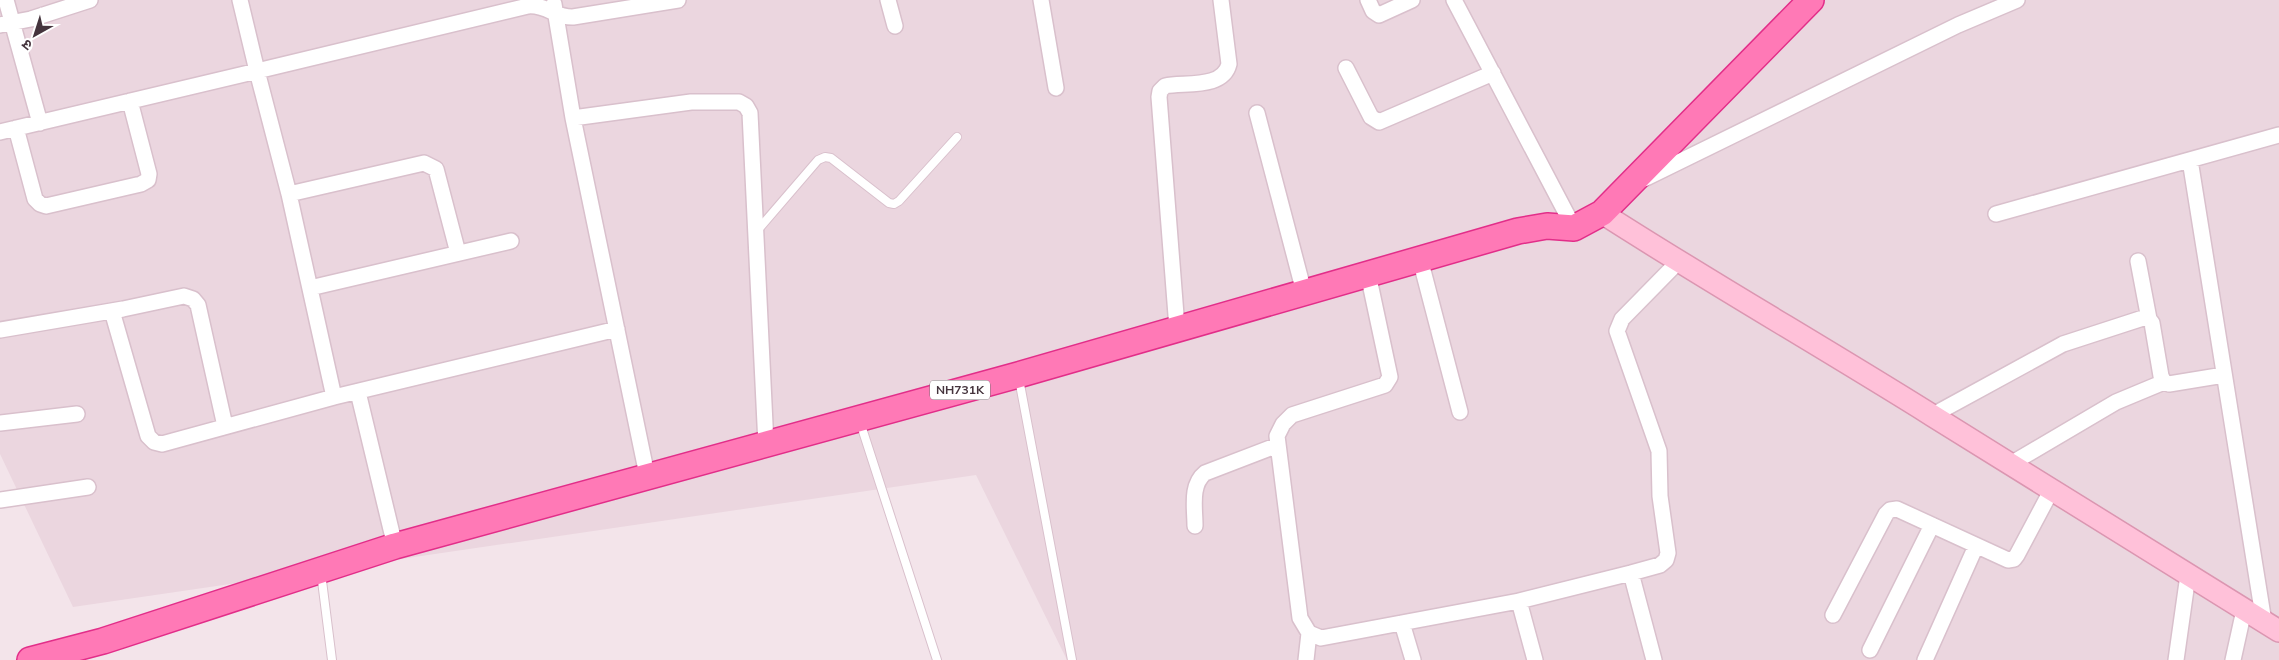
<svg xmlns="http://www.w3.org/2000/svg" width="2279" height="660" font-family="Mulish,'Noto Sans Devanagari',sans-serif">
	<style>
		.residential { fill: #ebd6df }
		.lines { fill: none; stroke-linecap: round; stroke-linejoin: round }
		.service-casing { stroke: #d9c0cc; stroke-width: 10 }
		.minor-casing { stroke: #d9c0cc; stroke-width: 18 }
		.secondary-casing { stroke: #db96b1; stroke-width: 24 }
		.trunk-casing { stroke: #e22e89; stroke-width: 28 }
		.service { stroke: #fff; stroke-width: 8 }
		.minor { stroke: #fff; stroke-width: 15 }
		.secondary { stroke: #ffc1d9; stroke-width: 21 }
		.trunk { stroke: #ff79b6; stroke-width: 25 }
		.labels { text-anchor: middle; stroke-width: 4; stroke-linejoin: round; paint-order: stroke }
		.shield { fill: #fff; stroke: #7d7177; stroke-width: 1 }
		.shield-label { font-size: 12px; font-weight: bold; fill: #45343d }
	</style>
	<rect width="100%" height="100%" fill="#f3e4ea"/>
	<!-- residential -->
	<path class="residential" d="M0 0H2279V660H1067L976 475 73 607 0 454Z"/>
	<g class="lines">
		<defs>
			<path id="service" d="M756 232 818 160 825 157 831 158 889 203 894 204 899 201 957 137
				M1019 379 1072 660
				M860 422 937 660
				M321 573 332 660"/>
			<path id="minor" d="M6 0 40 123
				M888 0 895 26
				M1041 0 1056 88
				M1368 0 1373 11 1379 15 1412 0
				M1454 0 1574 228
				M554 4 573 118 647 475
				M0 25 31 19 90 0
				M1346 68 1371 117 1379 122 1493 73
				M1257 113 1304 292
				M573 118 691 102H739L746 106 750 113 766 445
				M16 128 35 199 40 204 46 206 141 184 148 180 149 174 130 101
				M0 132 257 71 240 0
				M2190 160 2264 622
				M1644 179 1958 25 2017 0
				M289 194 424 163 436 169 458 253
				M1996 214 2279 135
				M1420 259 1460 412
				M2138 261 2149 319
				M1368 274 1390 377 1385 385 1292 415 1283 424 1277 436 1300 618 1309 633 1321 638 1519 601 1631 573 1660 565 1666 560 1668 553 1660 496 1659 451 1617 331 1622 319 1678 262
				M310 288 511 241
				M112 311 148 436 154 442 162 444 334 397 617 329
				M1177 328 1159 97 1160 91 1165 86C1185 82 1223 89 1229 64L1221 0
				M0 330 123 309 184 296 193 299 198 305 225 426
				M358 392 395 546
				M334 397 289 194 257 71 528 6C545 4 557 18 573 17L678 0
				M1933 415 2063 344 2143 318 2149 319 2152 323 2161 376 2164 382 2169 384 2224 375
				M0 423 77 414
				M2009 465 2116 402 2164 382
				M0 500 88 487
				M1195 526C1195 508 1190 485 1205 473L1278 445
				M1631 573 1654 660
				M1519 601 1535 660
				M1833 615 1886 514 1890 510 1897 509 2008 560 2014 559 2017 555 2051 491
				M1402 623 1413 660
				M1870 650 1932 525
				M1306 660 1309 633
				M1925 660 1976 546
				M2176 660 2188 575
				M2233 660 2244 610"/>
			<path id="secondary" d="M1602 213C1711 283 1823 347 1933 416 2048 488 2163 560 2279 631"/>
			<path id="trunk" d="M30 660 103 641 395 546 1018 375 1518 231 1547 226 1574 228 1602 213 1811 0"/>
		</defs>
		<!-- service casing -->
		<use href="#service" class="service-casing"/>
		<!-- minor casing -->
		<use href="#minor" class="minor-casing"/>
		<!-- secondary casing -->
		<use href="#secondary" class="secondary-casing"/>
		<!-- trunk casing -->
		<use href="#trunk" class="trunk-casing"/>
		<!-- service -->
		<use href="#service" class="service"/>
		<!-- minor -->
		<use href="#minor" class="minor"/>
		<!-- secondary -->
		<use href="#secondary" class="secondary"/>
		<!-- trunk -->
		<use href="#trunk" class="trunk"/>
	</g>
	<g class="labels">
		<!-- shield labels -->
		<rect class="shield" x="930" y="380.5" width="60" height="19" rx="4"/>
		<g class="shield-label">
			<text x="960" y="394">NH731K</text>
		</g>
	</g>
	<!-- north arrow -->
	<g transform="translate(35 35) rotate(219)" stroke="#ffffff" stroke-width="4" paint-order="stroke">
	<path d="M0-4L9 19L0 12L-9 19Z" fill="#45343d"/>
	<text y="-8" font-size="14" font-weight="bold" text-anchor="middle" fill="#45343d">उ</text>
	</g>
</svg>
